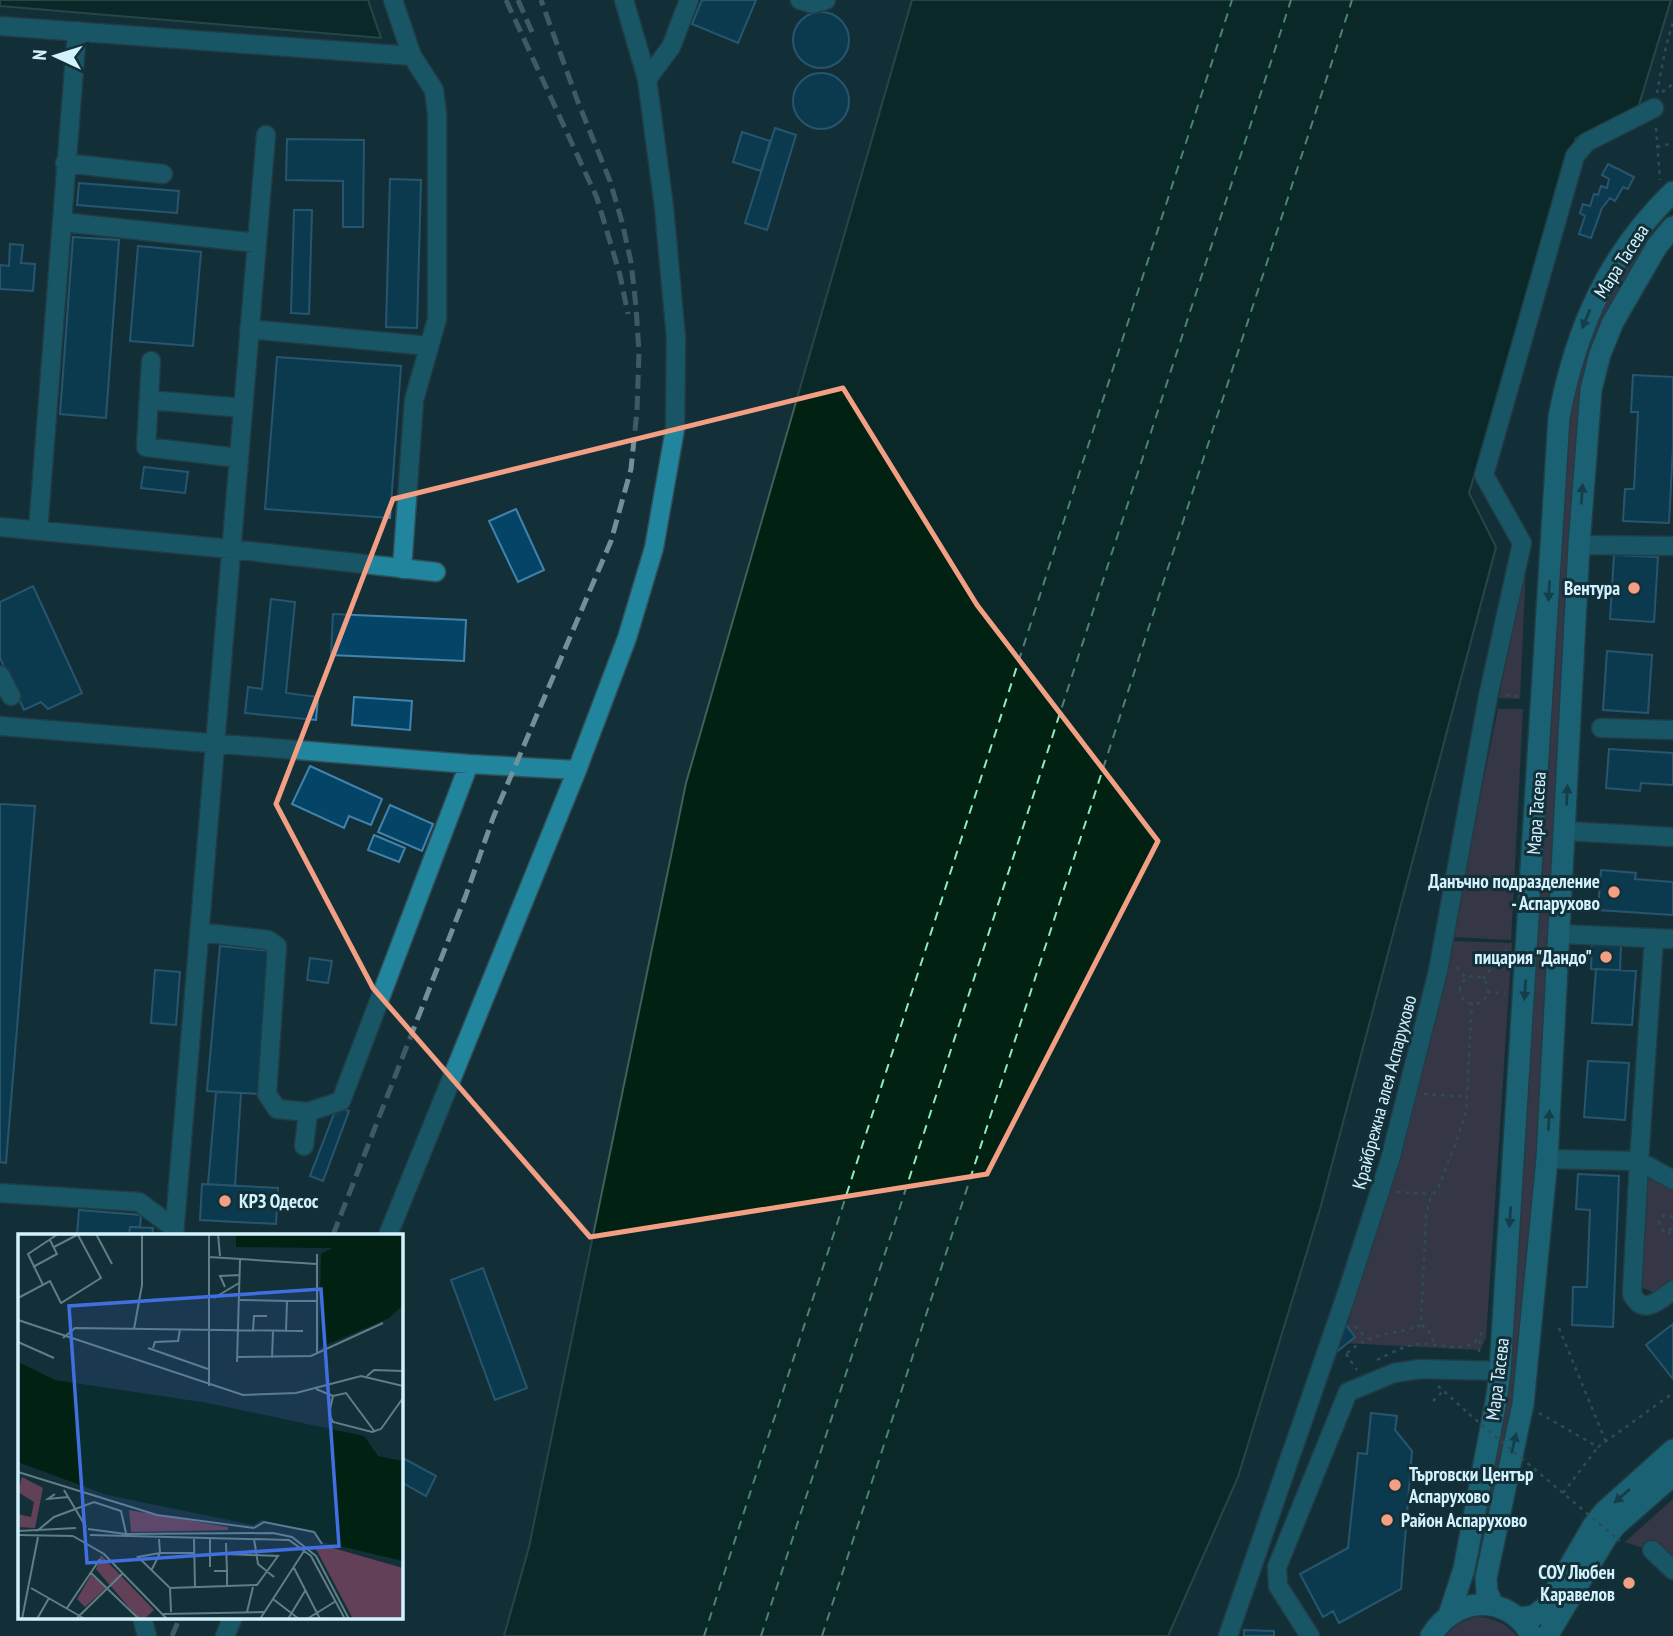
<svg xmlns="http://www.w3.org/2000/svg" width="1673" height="1636" font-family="'PT Sans Narrow',sans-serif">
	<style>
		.green { fill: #624057 }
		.water { fill: #012112; stroke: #406059; stroke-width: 2 }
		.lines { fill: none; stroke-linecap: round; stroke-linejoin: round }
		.ferry { stroke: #90ebba; stroke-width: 2; stroke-dasharray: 9 7; stroke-linecap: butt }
		.building { fill: #044567; stroke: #4183ae; stroke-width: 2 }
		.minor-casing { stroke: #324d55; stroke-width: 21 }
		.major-casing { stroke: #324d55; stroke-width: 24 }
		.path { stroke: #516f79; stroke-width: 2.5; stroke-dasharray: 3.5 5; stroke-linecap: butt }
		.minor { stroke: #21859e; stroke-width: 18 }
		.major { stroke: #259dbb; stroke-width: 21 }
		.rail { stroke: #71909a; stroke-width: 5; stroke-dasharray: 14 7; stroke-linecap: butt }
		.path-bridge { stroke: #516f79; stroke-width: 2.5; stroke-dasharray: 3.5 5; stroke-linecap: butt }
		.oneway { fill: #185160 }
		.marked { fill: none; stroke: #f39f83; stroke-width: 5; stroke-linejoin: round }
		.poi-dot { fill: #f39f83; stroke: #133039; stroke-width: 2.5 }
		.labels { text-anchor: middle; stroke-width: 6; stroke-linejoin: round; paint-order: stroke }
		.street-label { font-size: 19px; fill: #d2f3fe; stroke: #133039 }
		.poi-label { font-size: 19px; font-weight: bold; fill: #d2f3fe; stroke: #133039; text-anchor: end }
		.inset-river { fill: none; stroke: #012112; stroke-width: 3.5 }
		.inset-road { fill: none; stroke: #5f7e88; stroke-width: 2 }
		.view { fill: #416fe0; fill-opacity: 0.15; stroke: #416fe0; stroke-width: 3.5 }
		.inset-edge { fill: none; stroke: #d2f3fe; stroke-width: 3.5 }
	</style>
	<rect width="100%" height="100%" fill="#133039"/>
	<!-- green -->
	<path class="green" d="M1648 234 1653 238 1600 354 1547 1159 1498 1515 1476 1511 1497 1396 1572 384 1618 273Z
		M1526 563 1520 699 1499 698Z
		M1498 709H1523L1511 940 1452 937Z
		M1449 941 1512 943 1486 1338 1480 1350 1343 1343Z
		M1647 1173 1673 1188V1279L1656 1293 1640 1287Z
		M1673 1499V1570L1652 1551 1625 1542Z
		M1477 1617C1494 1618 1506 1623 1517 1636H1446C1454 1625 1464 1620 1477 1617Z"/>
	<!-- water -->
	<path class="water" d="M0 0H368L381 38 0 6Z
		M912 0H1671L1638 108 1576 138 1469 493 1496 547 1320 1209 1238 1477 1168 1636H504L529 1547 686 783Z"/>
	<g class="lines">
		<!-- ferry -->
		<path class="ferry" d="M704 1636 1232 0
			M761 1636 1291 0
			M822 1636 1352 0"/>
	</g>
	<!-- building -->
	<path class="building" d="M702 0H756L738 43 692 24Z
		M793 40a28 28 0 1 1 56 0a28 28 0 1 1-56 0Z
		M793 101a28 28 0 1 1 56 0a28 28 0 1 1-56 0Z
		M775 128 796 135 767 230 745 223Z
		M742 132 770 141 761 171 733 162Z
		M287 139 364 140 363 227H343V181L286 180Z
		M1608 164 1634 177 1628 189 1623 187 1615 201 1610 198 1602 208 1591 238 1579 234 1585 216 1580 213 1583 204 1590 206 1594 194 1598 195 1601 186 1607 188 1609 179 1602 175Z
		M390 179 421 180 417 328 386 327Z
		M79 183 179 191 177 213 77 205Z
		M294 210H312L309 314 291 313Z
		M73 237 119 240 106 418 60 414Z
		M10 244 23 245 21 263 35 264 33 291 0 289V265L9 266Z
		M138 246 201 252 193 346 130 341Z
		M277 357 401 366 390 518 265 509Z
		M1633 375 1673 377V447L1669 523 1623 521 1625 489H1634L1638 412H1631Z
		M144 467 188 472 185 493 141 488Z
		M516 509 544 570 518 582 489 521Z
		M1614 555 1658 557 1654 622 1610 619Z
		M33 586 82 693 48 709 41 702 24 710 0 658V602Z
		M271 599 295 602 286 693 318 697 316 720 245 713 248 687 262 689Z
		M333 614 466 620 464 661 331 655Z
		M1607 651 1652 655 1648 713 1603 710Z
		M354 697 412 701 410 730 352 725Z
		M1609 749 1673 753V785L1641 783 1640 791 1606 788Z
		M310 766 382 799 371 825 349 816 344 828 292 804Z
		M0 804 35 806 6 1163 0 1162Z
		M390 805 433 824 422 851 378 832Z
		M374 835 405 848 399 862 368 850Z
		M1601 870 1636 873 1635 879 1673 882V915L1598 910Z
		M1592 944 1621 945 1620 970 1591 969Z
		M220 946 272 951 260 1094 207 1091Z
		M310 958 332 961 328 983 307 980Z
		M1596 969 1636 971 1632 1025 1592 1023Z
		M155 970 180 972 176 1025 151 1023Z
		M1588 1061 1629 1063 1625 1120 1584 1117Z
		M216 1092 241 1093 235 1186 208 1184Z
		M337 1106 349 1111 323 1181 310 1176Z
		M1578 1174 1619 1176 1613 1327 1572 1325 1573 1287H1587L1590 1210 1576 1209Z
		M202 1184 278 1188 276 1224 200 1220Z
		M79 1210 141 1215 140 1227H130L129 1235H77Z
		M130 1227 153 1228 152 1235H129Z
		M483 1268 527 1388 495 1400 451 1280Z
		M1341 1318 1355 1337 1329 1358Z
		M1673 1324V1379L1646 1345Z
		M1371 1413 1397 1416 1395 1430 1412 1451 1401 1589 1339 1623 1333 1611 1323 1617 1300 1574 1348 1548 1358 1453 1367 1454Z
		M401 1457 436 1476 426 1496 401 1482Z
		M1244 1630 1274 1631V1636H1244Z"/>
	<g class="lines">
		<defs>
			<path id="minor" d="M393 0 412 56 434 90 437 114V319L414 400 402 569
				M800 0 813 4 826 0
				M0 26 412 56
				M647 79 671 47 689 0
				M65 163 163 174
				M62 222 77 31
				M249 329 429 346
				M151 361 146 447 238 458
				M149 400 243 408
				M0 527 231 549 436 572
				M38 530 62 222 257 243
				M1522 543 1484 475 1575 156 1587 142 1654 108
				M1579 545 1673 546
				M0 675 11 696
				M0 726 469 764 577 770
				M1601 728 1673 730
				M1565 831 1673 837
				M199 932 268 940 277 946 267 1094 277 1109 308 1112
				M1560 934 1673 939
				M1654 938 1639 1161 1673 1180
				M304 1146 308 1112 341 1101 469 764
				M1547 1159 1639 1161 1632 1294C1643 1316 1659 1301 1673 1290
				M0 1193 139 1202 174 1228
				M174 1235 266 135
				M388 1235 577 770 627 638 654 548 675 429 676 338 664 207 647 79 624 0
				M1652 1550 1673 1570
				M142 1617 147 1636
				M225 1636 233 1617
				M1228 1636 1346 1296 1390 1160 1438 971 1488 697 1522 543
				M1310 1636 1278 1586 1277 1567 1348 1392 1394 1373 1420 1369 1500 1371"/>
			<path id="major" d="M1493 1605 1487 1592 1486 1578 1523 1404 1547 1159 1579 545 1591 390 1600 354 1613 322 1657 246 1673 227
				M1449 1615 1464 1569 1497 1396 1500 1371 1559 417C1576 329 1608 255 1673 192
				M1519 1618 1534 1616 1546 1607 1593 1526 1604 1512 1673 1450
				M1431 1636C1456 1595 1508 1593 1532 1636
				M1547 1636 1607 1536 1616 1525 1673 1475"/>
		</defs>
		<!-- minor casing -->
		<use href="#minor" class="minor-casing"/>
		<!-- major casing -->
		<use href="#major" class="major-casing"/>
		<!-- path -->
		<path class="path" d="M1662 92 1673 84
			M1657 93 1666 46 1673 22
			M1656 128 1660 180
			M1657 147 1673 143
			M1506 695 1523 697
			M1457 967 1466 979
			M1460 990a14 14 0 1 1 28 0a14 14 0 1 1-28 0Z
			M1483 979 1507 949
			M1487 992 1505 993
			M1424 1094 1467 1097
			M1397 1192 1432 1194
			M1673 1217 1664 1215 1659 1222 1663 1231 1673 1229
			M1669 1231 1673 1241
			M1422 1325 1430 1333 1435 1345
			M1355 1326 1367 1339
			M1559 1328 1606 1442
			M1479 1352 1480 1338
			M1347 1353C1375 1329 1392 1337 1421 1325L1426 1216 1430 1199 1439 1186 1457 1140 1466 1112 1472 1003
			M1346 1354 1357 1370
			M1377 1360C1387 1355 1400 1348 1412 1345 1434 1339 1470 1360 1482 1332
			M1438 1386 1469 1414
			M1433 1401 1443 1391
			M1539 1413 1598 1447 1673 1393
			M1563 1493 1598 1447"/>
		<!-- minor -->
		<use href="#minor" class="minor"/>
		<!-- major -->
		<use href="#major" class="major"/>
		<!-- rail -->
		<path class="rail" d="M506 0 597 198 620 275 628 314
			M518 0 532 32
			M333 1235 466 895 493 818 611 541 631 469 637 411 639 352 636 307 631 262 622 222 610 181 578 102 541 0
			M172 1636 180 1617"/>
		<!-- path-bridge -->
		<path class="path-bridge" d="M1469 1414 1620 1541"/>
	</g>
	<!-- one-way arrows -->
	<defs><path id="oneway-solid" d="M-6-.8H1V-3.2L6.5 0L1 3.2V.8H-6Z" transform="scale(1.75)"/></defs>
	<g class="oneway">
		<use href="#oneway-solid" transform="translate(1586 319) rotate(113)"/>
		<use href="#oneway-solid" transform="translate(1582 494) rotate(-86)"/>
		<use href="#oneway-solid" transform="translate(1549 591) rotate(93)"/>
		<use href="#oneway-solid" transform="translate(1567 795) rotate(-87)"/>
		<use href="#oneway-solid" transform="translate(1525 990) rotate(94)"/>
		<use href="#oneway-solid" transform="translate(1549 1120) rotate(-87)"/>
		<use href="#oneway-solid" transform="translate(1510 1217) rotate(94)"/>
		<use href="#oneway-solid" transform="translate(1514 1443) rotate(-77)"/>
		<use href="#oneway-solid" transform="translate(1622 1496) rotate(139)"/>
	</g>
	<!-- marked area -->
	<path d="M0 0H1673V1636H0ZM843 388 977 605 1158 841 987 1174 590 1237 373 988 276 804 393 499Z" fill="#133039" fill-opacity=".55" fill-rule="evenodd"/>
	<path class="marked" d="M843 388 977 605 1158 841 987 1174 590 1237 373 988 276 804 393 499Z"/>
	<!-- markers -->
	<g class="poi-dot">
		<circle cx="1634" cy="588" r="7"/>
		<circle cx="1614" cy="892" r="7"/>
		<circle cx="1606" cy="957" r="7"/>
		<circle cx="225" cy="1201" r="7"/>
		<circle cx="1395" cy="1485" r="7"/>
		<circle cx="1387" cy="1520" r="7"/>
		<circle cx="1629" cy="1583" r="7"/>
	</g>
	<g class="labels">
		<!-- street labels -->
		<g class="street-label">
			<text transform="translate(1621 261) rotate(-57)" y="7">Мара Тасева</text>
			<text transform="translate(1536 813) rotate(-86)" y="7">Мара Тасева</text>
			<text transform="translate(1384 1092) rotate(-75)" y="7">Крайбрежна алея Аспарухово</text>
			<text transform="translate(1497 1379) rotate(-83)" y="7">Мара Тасева</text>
		</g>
		<!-- poi labels -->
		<g class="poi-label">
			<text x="1620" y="595">Вентура</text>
			<text x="1600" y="888">Данъчно подразделение<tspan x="1600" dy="22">- Аспарухово</tspan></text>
			<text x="1592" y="964">пицария "Дандо"</text>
			<text x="239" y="1208" text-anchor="start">КРЗ Одесос</text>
			<text x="1409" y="1481" text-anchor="start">Търговски Център<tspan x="1409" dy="22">Аспарухово</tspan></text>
			<text x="1401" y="1527" text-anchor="start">Район Аспарухово</text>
			<text x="1615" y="1579">СОУ Любен<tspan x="1615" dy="22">Каравелов</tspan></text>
		</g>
	</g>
	<!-- overview -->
	<g transform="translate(18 1234)">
		<rect width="385" height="385" fill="#133039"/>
		<path d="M4 243 25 254 17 294 0 293V280L13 283 16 268 0 258ZM111 276 210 293V296L113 298ZM297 313 315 314 385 334V385H335ZM83 321 136 376 126 385H121L78 335ZM73 341 88 354 67 373 59 365Z" fill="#624057"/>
		<path d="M218 0H385V71L371 84 301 114 303 20 314 14 218 13ZM0 128 37 146 190 169 346 202 360 222 385 227V327L304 308 298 298 243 286 235 291 89 261 0 228Z" fill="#012112"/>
		<path class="inset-river" d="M0 166 385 261M0 175 385 270M0 184 385 279"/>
		<path class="inset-road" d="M78 0 94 30M200 0 202 22M36 13 59 1M191 23 299 30M15 33 39 20 32 6M25 51 10 20 40 0M207 53 202 42 222 41M0 64 32 47 43 69 83 44 60 1M196 64 221 49M222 66 269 67 268 97M269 67H299M0 86 225 161 278 159 343 142 385 152M116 95 124 51V0M235 96 236 82H249M45 104 57 94 285 97M0 108 36 124M130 114 190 135M135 114 137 108 160 107 162 95M299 119V20M220 123 293 122 365 89M254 124 255 97M219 128 222 26M349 142 356 136 385 137M191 152V0M298 155 315 162 328 159 357 198M315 162 311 180 315 188 354 198 363 195 385 164M0 238 139 281 236 294M46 256 68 293M37 260 30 265 50 263M236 294 246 288 296 298 304 310M70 295 108 300 255 299 274 303 298 322 331 385M0 297 58 294M19 297 36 283 76 268 103 277 108 299M0 301 55 302M72 301 271 306 293 322 327 385M55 302 86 320 149 385M192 304V333M141 305 142 319 120 323 152 354 209 352V337M176 305 177 353M236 305 240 330 256 343M208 320 260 322 239 351 209 352M276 334 302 385M133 337 142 319H176M196 337H209L208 309M72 338 121 385M13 354 67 385M152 354 153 378M255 365 281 385M49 374 82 325M229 378 235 353M145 380 246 378M4 385 20 303M19 385 31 364M58 385 105 339M242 385 286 317M270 385 287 357M289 385 318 367"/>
		<path class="view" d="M303 55 321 312 69 329 51 72Z"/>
		<rect width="385" height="385" class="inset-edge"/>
	</g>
	<!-- north arrow -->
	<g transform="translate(56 56) rotate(274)" stroke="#133039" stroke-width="5" paint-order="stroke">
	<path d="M0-5L12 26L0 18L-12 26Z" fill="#d2f3fe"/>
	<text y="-10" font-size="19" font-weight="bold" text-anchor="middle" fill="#d2f3fe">N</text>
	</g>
</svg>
